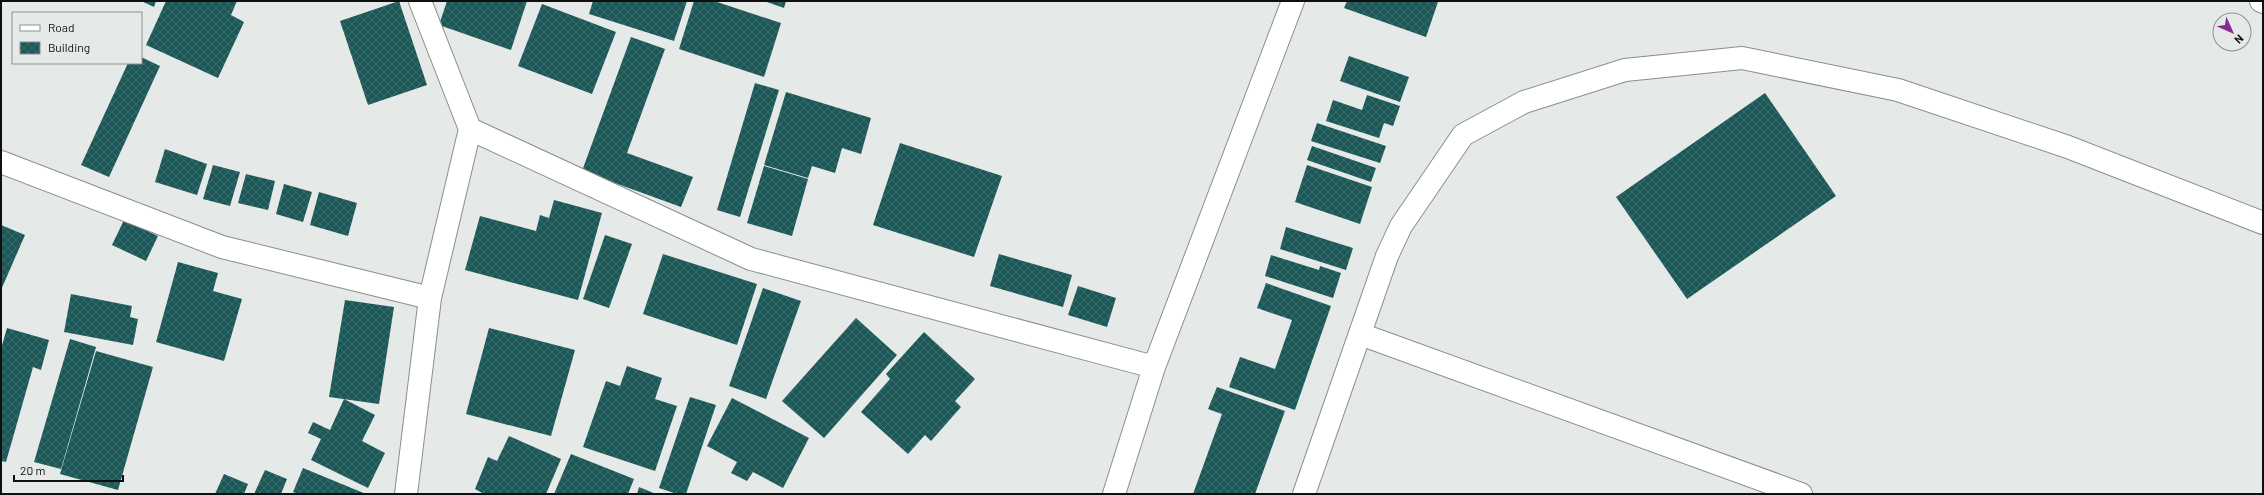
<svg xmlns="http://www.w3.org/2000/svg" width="2264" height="495" font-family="Barlow,sans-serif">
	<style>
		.building { fill: url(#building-cross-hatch) }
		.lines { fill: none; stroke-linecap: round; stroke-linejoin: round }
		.minor-casing { stroke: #8b8e8c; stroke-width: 24 }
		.minor { stroke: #fff; stroke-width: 22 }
	</style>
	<defs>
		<pattern id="building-cross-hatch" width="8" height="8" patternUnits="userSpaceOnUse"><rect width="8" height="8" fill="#1b5857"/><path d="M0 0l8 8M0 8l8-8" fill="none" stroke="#3a6b6a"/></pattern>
	</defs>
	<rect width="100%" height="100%" fill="#e5e9e7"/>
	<!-- building -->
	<path class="building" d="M141 1H156L154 7Z
		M166 1H237L231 15 244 22 218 78 146 45Z
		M399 1 427 85 368 105 340 21Z
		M447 1H527L511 50 439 25Z
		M593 1H687L674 41 589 14Z
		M694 1H714L781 23 764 77 679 49Z
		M764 1H786L784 8Z
		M1347 1H1437L1438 2 1426 37 1344 8Z
		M542 4 616 32 592 94 518 66Z
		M631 37 665 49 627 153 693 177 681 207 582 171Z
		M1349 56 1409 77 1400 102 1340 81Z
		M141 57 160 66 109 177 81 165 128 63H141Z
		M755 83 779 90 740 217 717 210Z
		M786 92 871 118 861 154 842 148 835 173 812 166 808 178 764 165Z
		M1765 93 1836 196 1687 299 1616 197Z
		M1367 95 1400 106 1393 126 1384 123 1379 138 1326 121 1333 100 1362 110Z
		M1317 123 1386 146 1380 163 1311 141Z
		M900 143 1002 176 974 257 873 225Z
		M1312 146 1376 168 1371 182 1307 160Z
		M165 149 207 164 197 195 155 182Z
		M213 165 240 172 230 206 203 199Z
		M1307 165 1372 187 1360 224 1295 202Z
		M764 166 808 179 792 236 747 223Z
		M246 174 275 181 268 210 238 203Z
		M284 184 312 192 303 222 276 214Z
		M319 192 357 203 348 236 310 225Z
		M554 200 602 213 578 300 465 270 480 216 536 231 540 215 549 218Z
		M124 220 158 236 146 261 112 245Z
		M1 225 25 235 1 290Z
		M1286 227 1353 248 1346 270 1280 249Z
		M605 235 632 244 609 308 583 299Z
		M663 254 757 284 737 345 643 314Z
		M999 254 1072 275 1063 307 990 286Z
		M1271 255 1319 270 1320 266 1341 273 1333 298 1265 276Z
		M178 262 218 273 213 291 242 299 224 361 156 342Z
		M1266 283 1331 306 1295 410 1229 387 1240 357 1275 369 1292 320 1257 308Z
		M1078 286 1116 298 1107 327 1068 315Z
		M763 288 801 301 766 399 729 386Z
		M71 294 132 306 130 317 138 319 133 345 64 332Z
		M345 300 394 307 379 404 329 397Z
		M856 318 897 355 824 438 782 401Z
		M7 328 49 340 41 370 33 367 6 462 1 461V349Z
		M489 328 575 350 551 436 466 414Z
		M924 332 975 379 955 401 961 407 931 441 925 435 908 454 861 412 890 379 886 374Z
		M70 339 96 347 61 469 34 462Z
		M96 351 153 367 118 490 60 474Z
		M627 366 662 378 655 399 677 406 655 471 583 447 606 381 620 386Z
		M1217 387 1285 411 1255 494H1193L1222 414 1208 409Z
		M690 397 716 405 686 494H677L659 488Z
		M732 398 809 438 783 488 753 472 747 481 731 473 737 462 707 446Z
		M344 399 375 415 362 441 385 453 368 488 311 460 321 439 308 433 313 422 330 430Z
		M509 436 561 459 546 494H484L475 489 488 457 497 461Z
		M571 454 634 479 628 494H554Z
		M303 468 366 494H299L293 492Z
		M265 470 287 479 281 494H254Z
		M224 474 248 484 244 494H215Z
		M639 487 656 494H637Z"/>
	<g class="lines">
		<defs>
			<path id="minor" d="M2261 1 2263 2
				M470 129 751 259 1154 367
				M1 162 222 247 430 298
				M1360 334 1801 494
				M406 494 430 298 470 129 420 1
				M1114 494 1154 367 1293 1
				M1304 494 1387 256 1401 226 1463 135 1524 102 1625 70 1742 58 1898 90 2068 147 2263 223"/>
		</defs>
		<!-- minor casing -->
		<use href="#minor" class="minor-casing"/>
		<!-- minor -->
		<use href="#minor" class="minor"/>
	</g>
	<!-- border -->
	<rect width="2264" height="495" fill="none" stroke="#0e0f0e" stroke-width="4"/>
	<!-- legend -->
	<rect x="12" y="12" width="130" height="52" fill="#e5e9e7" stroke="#8f9290"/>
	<rect x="20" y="25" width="20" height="6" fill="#ffffff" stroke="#8f9290"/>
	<text x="48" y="32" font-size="12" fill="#0e0f0e">Road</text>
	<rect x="20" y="42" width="20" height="12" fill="url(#building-cross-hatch)" stroke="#8f9290"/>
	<text x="48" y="52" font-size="12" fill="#0e0f0e">Building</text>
	<!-- north arrow -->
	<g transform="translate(2232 32) rotate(135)"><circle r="19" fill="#e5e9e7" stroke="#8f9290"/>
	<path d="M0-3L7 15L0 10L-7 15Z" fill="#892992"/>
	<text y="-6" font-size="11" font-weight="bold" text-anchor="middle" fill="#0e0f0e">N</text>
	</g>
	<!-- scale -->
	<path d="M14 475v6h109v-6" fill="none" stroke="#0e0f0e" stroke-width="2"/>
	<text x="20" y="475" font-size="12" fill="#0e0f0e" stroke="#e5e9e7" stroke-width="3" paint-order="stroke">20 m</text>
</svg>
